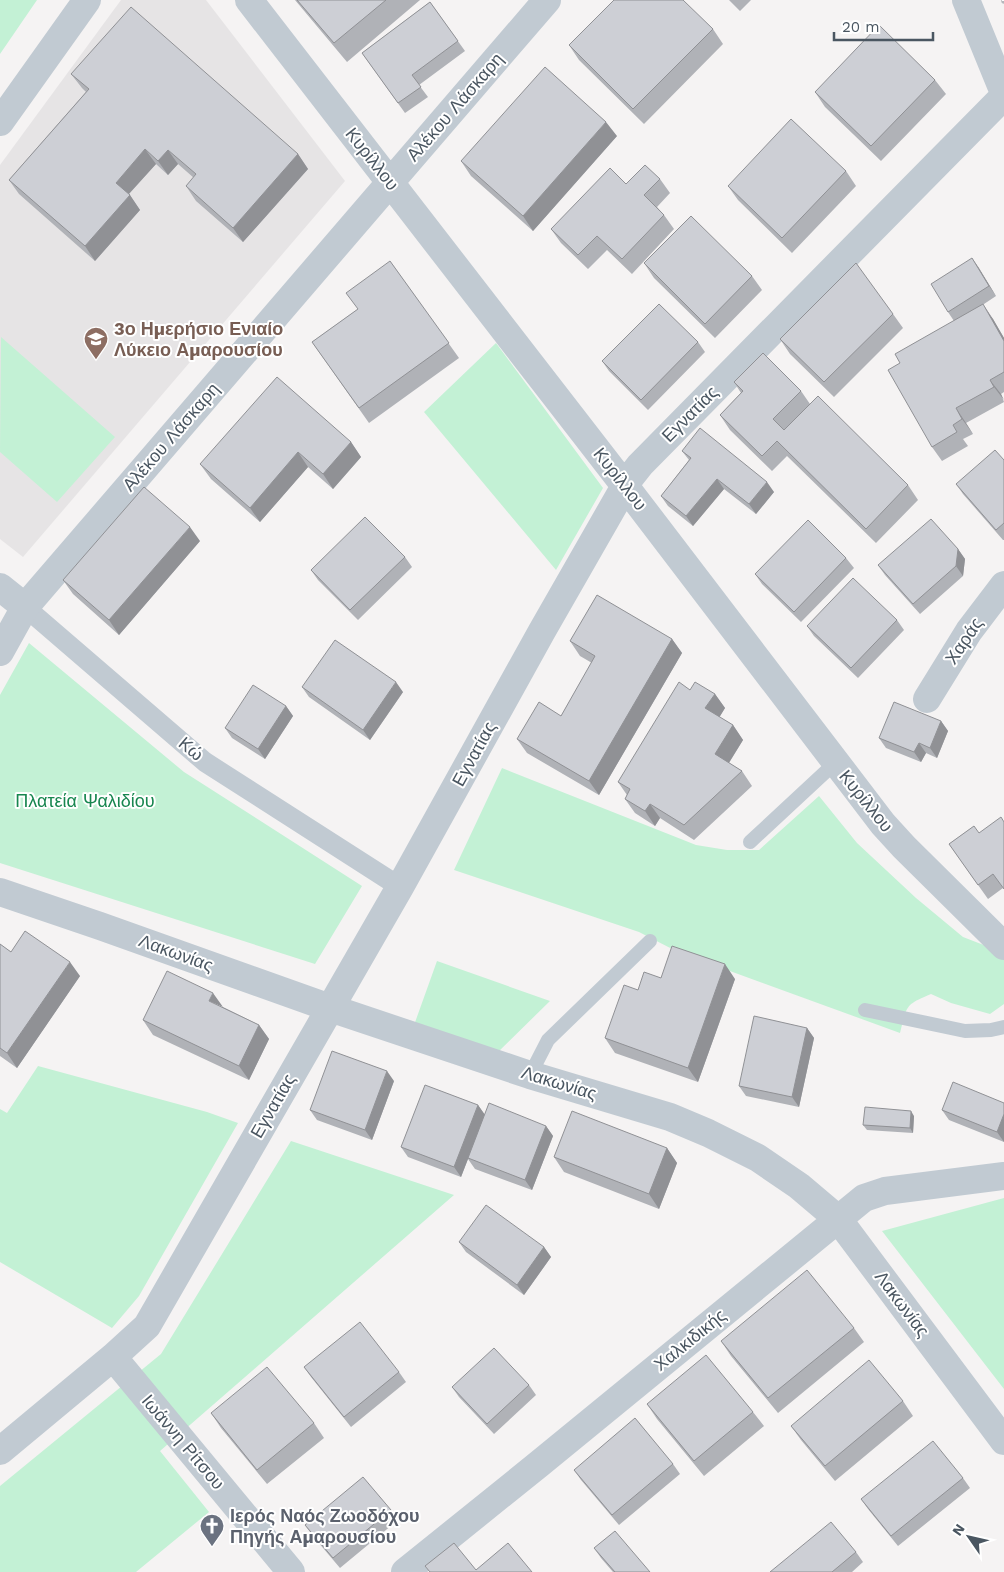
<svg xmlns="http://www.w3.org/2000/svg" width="1004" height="1572" font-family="'Work Sans',sans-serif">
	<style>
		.education { fill: #e6e4e5 }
		.green { fill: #c3f1d5 }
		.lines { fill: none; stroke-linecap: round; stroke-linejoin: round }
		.service { stroke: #c1cad2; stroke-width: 14 }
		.pedestrian { stroke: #c1cad2; stroke-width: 20 }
		.minor { stroke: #c1cad2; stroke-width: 28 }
		.rail-casing { stroke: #b5b8bd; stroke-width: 5.5 }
		.rail { stroke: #fff; stroke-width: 4; stroke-dasharray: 11; stroke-linecap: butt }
		.wall { fill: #b0b2b7 }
		.shaded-wall { fill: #909195 }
		.building { fill: #cdcfd5; stroke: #909195 }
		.labels { text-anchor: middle; stroke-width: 4; stroke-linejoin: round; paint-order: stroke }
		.street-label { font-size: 18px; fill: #4a5661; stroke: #fff }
		.education-label { font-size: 18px; font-weight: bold; fill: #785e54; stroke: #fff; text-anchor: start }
		.park-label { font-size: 18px; fill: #17864f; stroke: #fff }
		.worship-label { font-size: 18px; font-weight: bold; fill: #5b616d; stroke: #fff; text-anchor: start }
	</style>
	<rect width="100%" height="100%" fill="#f5f3f3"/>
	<!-- education -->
	<path class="education" d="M121 0H206L345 181 23 557 0 539V165Z"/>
	<!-- green -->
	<path class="green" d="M0 0H37L0 54Z
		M1 337 115 437 57 502 0 452Z
		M496 343 603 488 556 570 424 412Z
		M29 643 184 772 362 886 315 964 0 863V695Z
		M502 768 696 845 727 850H759L819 796 857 843 916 898 963 937 994 949 1004 958V1004L990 1014 951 1003 931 994C905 1005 907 1005 900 1033L678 952 639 932 454 870Z
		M437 961 550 1001 495 1055 413 1028Z
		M38 1066 207 1112 238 1123 139 1296 112 1328 0 1262V1109L7 1113Z
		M291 1141 454 1195 160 1451 209 1512 136 1572H0V1486L161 1354Z
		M1004 1198V1389L882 1231Z"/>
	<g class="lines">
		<!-- service -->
		<path class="service" d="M750 842 835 763
			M865 1010 965 1031 991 1030 1004 1027
			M530 1075 548 1040 650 941"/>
		<!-- pedestrian -->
		<path class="pedestrian" d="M25 607 205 762 400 887"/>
		<!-- minor -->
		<path class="minor" d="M249 0 625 486 883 824 904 847 1004 946
			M966 0 1004 93
			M0 122 87 0
			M0 587 25 607
			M0 652 25 607 547 0
			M927 699 969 631 1004 585
			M0 892 100 926 330 1008 530 1075 670 1117 708 1133 758 1158 799 1186 838 1219 1004 1441
			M113 1357 291 1572
			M0 1451 113 1357 147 1326 400 887 542 631 629 479 640 465 1004 96
			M405 1572 539 1464 864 1198 885 1191 1004 1176"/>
		<defs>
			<path id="rail" d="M1004 0V1"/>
		</defs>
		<!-- rail casing -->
		<use href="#rail" class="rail-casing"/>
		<!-- rail -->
		<use href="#rail" class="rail"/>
	</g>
	<!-- wall -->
	<path class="wall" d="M295 0H420L347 62Z
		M729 0H751L740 11Z
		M430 2 465 51 419 85 428 97 405 113 362 53Z
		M713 29 723 44 644 124 579 60 569 45Z
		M71 74 298 154 308 169 243 242 196 201 186 186 194 178 178 164 168 175 156 164 129 194 140 210 95 261 19 194 9 180 86 92 82 88Z
		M935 80 946 94 881 161 825 107 815 92Z
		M617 136 533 231 471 176 461 161Z
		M846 171 856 186 792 253 738 200 728 186Z
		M660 179 670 193 657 207 664 215 674 229 632 274 607 250 588 269 561 243 551 229 626 184Z
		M972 258 996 296 981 306 993 319 1004 338V392L1001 394 1004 402 966 423 973 434 963 439 968 446 942 461 932 447 954 321 948 312Z
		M390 261 459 358 369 423 312 342 358 309Z
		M644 263 752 276 762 290 715 338 654 278Z
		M893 314 903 328 834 397 790 354 780 339Z
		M698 342 705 352 648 410 609 371 602 361Z
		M734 382 801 391 810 404 908 485 918 500 876 543 787 456 772 471 730 430 720 415 741 393Z
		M351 442 361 457 333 489 308 467 260 522 211 479 200 464Z
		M682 451 774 492 756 514 724 489 693 526 668 506 661 496 689 460Z
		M1004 460V540H1003L963 494 956 484Z
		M200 541 119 635 73 594 63 580Z
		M958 549 965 559 963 576 920 614 885 575 878 565Z
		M405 557 412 567 358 620 318 580 311 570Z
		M846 558 854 568 801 622 762 584 755 574Z
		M897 620 904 630 858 678 814 636 807 626Z
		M672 639 682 653 599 795 527 753 517 739 561 716 592 663 580 656 570 641Z
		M302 687 403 692 370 740 309 697Z
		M690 690 715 694 725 708 719 717 733 725 743 740 729 763 742 771 752 786 694 840 660 818 655 826 635 813 625 799 627 795 618 782Z
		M286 706 293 716 265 759 232 738 225 728Z
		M941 721 948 731 937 758 926 753 921 762 886 748 879 738Z
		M974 826 1003 888 988 899 949 844Z
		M0 944 11 952 80 976 17 1068 0 1056Z
		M661 978 735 979 698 1082 615 1053 605 1038 638 990Z
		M223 1007 259 1025 269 1039 249 1080 153 1035 143 1020Z
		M807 1028 814 1038 799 1107 746 1096 739 1086Z
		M394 1081 372 1140 317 1120 310 1110Z
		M1004 1103V1142L949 1120 942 1110Z
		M478 1105 485 1115 546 1126 553 1136 532 1190 475 1169 468 1159 461 1177 408 1157 401 1147Z
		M914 1116 913 1133 867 1130 863 1125Z
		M667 1148 677 1163 659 1209 564 1172 554 1157Z
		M459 1242 544 1247 551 1257 524 1295 466 1252Z
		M854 1328 864 1342 778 1413 731 1356 721 1341Z
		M304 1367 399 1372 406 1382 351 1427 311 1377Z
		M529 1385 536 1395 494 1434 459 1397 452 1387Z
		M903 1401 913 1416 835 1481 801 1440 791 1426Z
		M647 1404 753 1412 764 1426 704 1476 657 1419Z
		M211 1413 314 1423 324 1438 267 1484 221 1428Z
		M673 1464 680 1474 619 1525 581 1480 574 1470Z
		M963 1478 970 1488 898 1546 868 1509 861 1499Z
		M391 1510 398 1520 340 1568 312 1535 305 1525Z
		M594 1548 650 1572H613L601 1558Z
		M856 1552 863 1562 852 1572H770Z"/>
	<!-- shaded-wall -->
	<path class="shaded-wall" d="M606 122 617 136 533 231 523 216Z
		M145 149 156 164 126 197 116 183Z
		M168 150 178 164 168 175 158 161Z
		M298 154 308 169 243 242 233 228Z
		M130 195 140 210 95 261 85 246Z
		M972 258 979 268 996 296 989 286Z
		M983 304 993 319 1004 338V341Z
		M990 380 1001 394 1004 400 994 387Z
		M956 408 966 423 973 434 962 419Z
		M351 442 361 457 333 489 323 474Z
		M298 452 308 467 260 522 250 508Z
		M717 479 724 489 693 526 686 516Z
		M767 482 774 492 756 514 749 504Z
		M190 527 200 541 119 635 109 620Z
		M958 549 965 559 963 576 956 566Z
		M672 639 682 653 599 795 589 781Z
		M396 682 403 692 370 740 363 730Z
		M715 694 725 708 716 723 705 708Z
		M286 706 293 716 265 759 258 749Z
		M941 721 948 731 937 758 930 748Z
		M733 725 743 740 725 769 715 754Z
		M919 743 926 753 921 762 914 752Z
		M650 804 660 818 655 826 645 811Z
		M70 962 80 976 17 1068 7 1053Z
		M725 964 735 979 698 1082 688 1068Z
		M213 993 223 1007 209 1001Z
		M259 1025 269 1039 249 1080 239 1066Z
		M807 1028 814 1038 799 1107 792 1097Z
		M387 1071 394 1081 372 1140 365 1130Z
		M478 1105 485 1115 461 1177 454 1167Z
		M911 1111 914 1116 913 1133 910 1128Z
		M1004 1114V1142L997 1132Z
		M546 1126 553 1136 532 1190 525 1180Z
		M667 1148 677 1163 659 1209 649 1194Z
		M544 1247 551 1257 524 1295 517 1285Z"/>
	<!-- building -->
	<path class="building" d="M297 0H386L334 43Z
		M614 0H683L713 29 633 109 569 45Z
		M430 2 458 41 412 75 421 87 398 103 362 53Z
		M131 7 298 154 233 228 186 186 196 174 168 150 158 161 145 149 116 183 130 195 85 246 9 180 89 89 71 74Z
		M879 25 935 80 871 146 815 92Z
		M545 67 606 122 523 216 461 161Z
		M791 119 846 171 782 238 728 186Z
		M645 165 660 179 644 195 664 215 622 259 597 236 578 255 551 229 610 168 626 184Z
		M691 216 752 276 705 324 644 263Z
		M972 258 989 286 948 312 931 284Z
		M390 261 449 343 359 408 312 342 358 309 346 293Z
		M856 263 893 314 824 382 780 339Z
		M659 304 698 342 641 400 602 361Z
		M983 304 1004 341V372L990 380 994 387 956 408 962 419 953 425 957 432 932 447 888 370 900 363 895 354Z
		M763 353 801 391 773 419 784 430 818 396 908 485 866 529 777 441 762 456 720 415 743 391 734 382Z
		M277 377 351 442 323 474 298 452 250 508 200 464Z
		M700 428 767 482 749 504 717 479 686 516 661 496 691 458 682 451Z
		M995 450 1004 460V523L996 530 956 484Z
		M144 487 190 527 109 620 63 580Z
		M365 517 405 557 350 610 311 570Z
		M931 519 958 549 956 566 913 604 878 565Z
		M808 520 846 558 794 612 755 574Z
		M853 578 897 620 851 668 807 626Z
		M597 595 672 639 589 781 517 739 539 702 561 716 595 656 570 641Z
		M335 640 396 682 363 730 302 687Z
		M679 682 690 690 695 682 715 694 705 708 733 725 715 754 742 771 684 825 650 804 645 811 625 799 630 789 618 782Z
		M253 685 286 706 258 749 225 728Z
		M894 702 941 721 930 748 919 743 914 752 879 738Z
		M1001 817 1004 822V889L993 874 978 885 949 844 974 826 979 833Z
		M25 931 70 962 7 1053 0 1048V944L11 952Z
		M672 946 725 964 688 1068 605 1038 624 985 638 990 644 972 661 978Z
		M167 971 213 993 209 1001 259 1025 239 1066 143 1020Z
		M754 1016 807 1028 792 1097 739 1086Z
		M332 1051 387 1071 365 1130 310 1110Z
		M953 1082 1004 1103V1114L997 1132 942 1110Z
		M425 1085 478 1105 454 1167 401 1147Z
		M489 1103 546 1126 525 1180 468 1158Z
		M865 1107 911 1111 910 1128 863 1125Z
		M572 1111 667 1148 649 1194 554 1157Z
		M486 1205 544 1247 517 1285 459 1242Z
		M807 1270 854 1328 768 1398 721 1341Z
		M360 1322 399 1372 344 1417 304 1367Z
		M494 1348 529 1385 487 1424 452 1387Z
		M706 1355 753 1412 694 1461 647 1404Z
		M869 1360 903 1401 825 1466 791 1426Z
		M267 1367 314 1423 257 1470 211 1413Z
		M635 1418 673 1464 612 1515 574 1470Z
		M933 1441 963 1478 891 1536 861 1499Z
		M363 1477 391 1510 333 1558 305 1525Z
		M831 1522 856 1552 832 1572H770Z
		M615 1531 650 1572H615L594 1548Z
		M454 1543 476 1570 508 1543 532 1572H430L425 1566Z"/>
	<!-- icons -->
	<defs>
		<symbol id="school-pin" viewBox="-11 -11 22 30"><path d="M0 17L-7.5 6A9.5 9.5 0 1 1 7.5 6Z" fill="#8d6e63" stroke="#fff"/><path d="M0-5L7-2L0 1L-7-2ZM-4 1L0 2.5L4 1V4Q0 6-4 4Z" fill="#fff"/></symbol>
		<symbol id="church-pin" viewBox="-11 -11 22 30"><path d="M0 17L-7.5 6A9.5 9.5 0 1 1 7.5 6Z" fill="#6b7280" stroke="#fff"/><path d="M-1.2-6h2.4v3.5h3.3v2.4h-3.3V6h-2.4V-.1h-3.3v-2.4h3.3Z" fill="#fff"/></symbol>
	</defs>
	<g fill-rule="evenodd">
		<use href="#school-pin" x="82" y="325" width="28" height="38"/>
		<use href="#church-pin" x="198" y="1512" width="28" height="38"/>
	</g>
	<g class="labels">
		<!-- street labels -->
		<g class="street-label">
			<text transform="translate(455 107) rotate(-49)" y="6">Αλέκου Λάσκαρη</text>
			<text transform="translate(372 159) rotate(52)" y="6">Κυρίλλου</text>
			<text transform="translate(690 414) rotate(-45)" y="6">Εγνατίας</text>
			<text transform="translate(171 437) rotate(-49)" y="6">Αλέκου Λάσκαρη</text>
			<text transform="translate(620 479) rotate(52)" y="6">Κυρίλλου</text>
			<text transform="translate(964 641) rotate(-56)" y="6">Χαράς</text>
			<text transform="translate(191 749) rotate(40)" y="6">Κώ</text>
			<text transform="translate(474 754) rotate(-61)" y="6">Εγνατίας</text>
			<text transform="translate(866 801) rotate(51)" y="6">Κυρίλλου</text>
			<text transform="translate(176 953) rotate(20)" y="6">Λακωνίας</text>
			<text transform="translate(559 1083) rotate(17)" y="6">Λακωνίας</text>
			<text transform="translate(273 1106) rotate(-60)" y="6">Εγνατίας</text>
			<text transform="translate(902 1304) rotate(53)" y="6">Λακωνίας</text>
			<text transform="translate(690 1340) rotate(-39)" y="6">Χαλκιδικής</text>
			<text transform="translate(183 1442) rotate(50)" y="6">Ιωάννη Ρίτσου</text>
		</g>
		<!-- education labels -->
		<g class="education-label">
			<text x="114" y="335">3ο Ημερήσιο Ενιαίο<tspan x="114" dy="21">Λύκειο Αμαρουσίου</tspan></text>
		</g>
		<!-- park labels -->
		<g class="park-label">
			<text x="85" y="807">Πλατεία Ψαλιδίου</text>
		</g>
		<!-- worship labels -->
		<g class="worship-label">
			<text x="230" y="1522">Ιερός Ναός Ζωοδόχου<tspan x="230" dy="21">Πηγής Αμαρουσίου</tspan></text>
		</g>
	</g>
	<!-- north arrow -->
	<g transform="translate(969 1537) rotate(304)" stroke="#ffffff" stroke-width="4" paint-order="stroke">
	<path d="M0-4L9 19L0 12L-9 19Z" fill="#4a5661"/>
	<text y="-8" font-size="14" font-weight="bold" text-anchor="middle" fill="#4a5661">N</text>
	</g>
	<!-- scale -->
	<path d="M834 32v8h99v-8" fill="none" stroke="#4a5661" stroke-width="2.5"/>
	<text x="842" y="32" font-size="15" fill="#4a5661" stroke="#ffffff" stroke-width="4" paint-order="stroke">20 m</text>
</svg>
